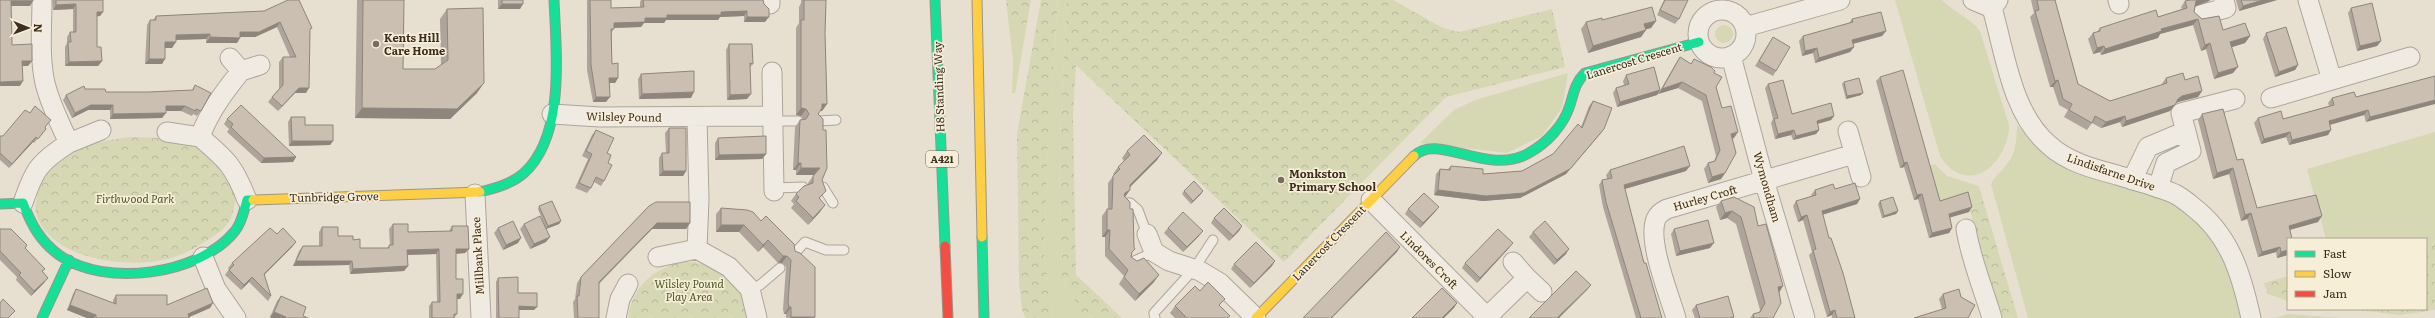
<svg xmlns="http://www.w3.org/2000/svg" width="2435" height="318" font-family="Literata,serif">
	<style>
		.green { fill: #d6d7b3 }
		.forest { fill: url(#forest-crowns) }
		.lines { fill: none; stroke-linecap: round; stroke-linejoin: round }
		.lane-casing { stroke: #ada599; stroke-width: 11 }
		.street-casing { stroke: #ada599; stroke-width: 21 }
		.fast-casing { stroke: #9c958a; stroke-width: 11 }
		.slow-casing { stroke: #9c958a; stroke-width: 11 }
		.jam-casing { stroke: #9c958a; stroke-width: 11 }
		.lane { stroke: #efebe3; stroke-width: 9 }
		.street { stroke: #efebe3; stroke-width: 19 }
		.fast { stroke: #16e098; stroke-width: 9 }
		.slow { stroke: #ffcf43; stroke-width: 9 }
		.jam { stroke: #f24e42; stroke-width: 9 }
		.wall { fill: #afa499 }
		.shaded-wall { fill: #8e867d }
		.building { fill: #cbbfb2; stroke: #8e867d }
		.poi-dot { fill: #786c5e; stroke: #f7eed8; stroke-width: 1.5 }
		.labels { text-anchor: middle; stroke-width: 3.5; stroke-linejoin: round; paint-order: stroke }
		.shield { fill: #f7eed8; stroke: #756857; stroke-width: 1 }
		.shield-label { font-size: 10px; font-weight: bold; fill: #3d2e20 }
		.poi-label { font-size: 11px; font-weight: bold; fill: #3d2e20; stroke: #f7eed8; text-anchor: start }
		.street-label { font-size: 11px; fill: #3d2e20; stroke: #f7eed8 }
		.park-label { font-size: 11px; font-style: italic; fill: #4d5a26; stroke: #f7eed8 }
	</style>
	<defs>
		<pattern id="forest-crowns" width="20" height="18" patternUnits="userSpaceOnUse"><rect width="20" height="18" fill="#d6d7b3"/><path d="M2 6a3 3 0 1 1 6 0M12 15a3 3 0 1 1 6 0" fill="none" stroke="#b9b99a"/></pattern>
	</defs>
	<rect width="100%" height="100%" fill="#e7e0d1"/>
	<!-- green -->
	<path class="green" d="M1058 0H1067L1059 156 1062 277 1084 318H1053L1044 254 1048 136Z
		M1895 0H1942C1954 12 1970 18 1980 31L2009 125C2009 154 1981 192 1950 168 1946 165 1943 160 1940 156Z
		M1027 23 1015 93H1012L1013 60 1009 26Z
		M1715 34a9 9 0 1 1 18 0a9 9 0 1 1-18 0Z
		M1568 73 1562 108 1542 136 1507 153 1420 143 1454 110 1475 100Z
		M2017 125C2028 135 2039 149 2052 158 2065 167 2086 170 2100 175 2182 204 2232 221 2241 318H2028L1991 184C1995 175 2002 172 2007 164 2016 154 2017 137 2017 125Z
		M2435 132V243L2426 245V239H2326L2307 169Z
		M1935 164 1947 176 1979 186 1983 200 1968 204 1938 203 1927 166Z
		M2288 314 2340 318H2275Z"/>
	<!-- forest -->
	<path class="forest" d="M1006 0H1031L1027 23 1009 26Z
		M1041 0H1058L1048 136 1044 254 1053 318H1026L1022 310 1019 283 1017 134Z
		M1067 0H1393L1443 28 1459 32 1552 9 1565 67 1446 97 1284 262 1076 65 1073 115 1076 275 1122 318H1084L1062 277 1059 156Z
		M132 137C165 137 206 139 223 171 227 178 233 185 235 193 236 198 235 205 233 211 230 226 219 233 206 241 194 249 182 255 168 259 128 269 49 260 36 213 34 208 37 198 38 193 48 149 95 141 132 137Z
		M1983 200 2018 318H2001L1968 204Z
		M2435 243V310L2400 315 2350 309H2426V245Z
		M683 262H694L715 267 740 289 750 318H628C632 287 653 268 683 262Z
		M2288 276V301L2268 294 2264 283Z"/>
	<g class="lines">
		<defs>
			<path id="lane" d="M773 121H798
				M819 121 836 120
				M823 187 833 203
				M774 188 803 187
				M1125 203H1130L1138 210 1147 234
				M794 254 805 242 826 250H844
				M1132 262 1154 252
				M750 289 760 285 780 268
				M1155 318 1154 313 1194 269 1213 240"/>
			<path id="street" d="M770 0V4
				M1973 0 1992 8 1998 0
				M2118 0 2119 4
				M2308 0 2332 80
				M1992 8C2005 52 2011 113 2049 145 2067 162 2094 169 2117 175 2136 181 2157 186 2175 194 2181 197 2187 202 2192 206 2230 235 2241 273 2251 318
				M1698 34a24 24 0 1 1 48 0a24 24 0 1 1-48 0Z
				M2200 15 2226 8 2224 0
				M1745 27 1840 0
				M1731 56 1764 180 1805 318
				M230 58 241 71 260 65
				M241 71C224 92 209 112 200 137 227 160 234 166 247 200
				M772 72 774 191
				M2271 98 2410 57
				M552 114 600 117 772 116
				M697 117 699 199 697 249 729 267 750 289 757 318
				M1848 131 1861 177
				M167 132 200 137
				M69 143 101 130
				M2132 180 2148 147 2186 131
				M2158 188 2166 163 2191 151 2181 113 2235 99
				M475 194 481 318
				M1371 200 1487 317 1486 318
				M23 203C34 170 39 162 69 143 60 124 50 104 45 83 39 56 42 27 42 0
				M1966 229C1971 260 1983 288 1992 318
				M1147 234 1154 252 1169 261 1200 271 1220 283 1256 318
				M203 257 216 289 236 318
				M658 257 697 249
				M1513 262 1527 278
				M1487 317 1527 278 1542 292
				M616 318 620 299 628 284
				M1676 318C1669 294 1647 241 1656 219 1658 214 1663 211 1667 209L1854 154"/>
			<path id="fast" d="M935 0 945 246
				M1414 156C1438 132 1487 177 1529 153 1547 143 1564 125 1570 105 1574 92 1575 83 1585 73L1699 42
				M480 192C495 188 512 184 524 173 566 135 556 50 554 0
				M0 204 23 203C31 224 40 241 59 255 105 288 200 275 235 231 242 223 244 210 247 200H253
				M982 237 984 318
				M42 318 69 260"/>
			<path id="slow" d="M977 0 982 237
				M253 200 480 192
				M1256 318 1414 156"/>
			<path id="jam" d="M945 246 948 318"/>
		</defs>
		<!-- lane casing -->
		<use href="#lane" class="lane-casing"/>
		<!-- street casing -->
		<use href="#street" class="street-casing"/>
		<!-- fast casing -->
		<use href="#fast" class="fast-casing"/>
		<!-- slow casing -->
		<use href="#slow" class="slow-casing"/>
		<!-- jam casing -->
		<use href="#jam" class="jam-casing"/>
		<!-- lane -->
		<use href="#lane" class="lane"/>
		<!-- street -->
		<use href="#street" class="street"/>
		<!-- fast -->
		<use href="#fast" class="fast"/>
		<!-- slow -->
		<use href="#slow" class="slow"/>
		<!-- jam -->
		<use href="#jam" class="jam"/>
	</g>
	<!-- wall -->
	<path class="wall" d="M52 0H103L100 16H97V47L102 61 98 66H65V47L67 43V37L70 32H73V9L53 10Z
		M357 0H404L403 69H435L441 65 440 19 447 9 477 93 450 119 355 118Z
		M498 0H523L520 9H498Z
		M587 0H611V8L640 7V2L641 0H763L765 22H744V16L720 17 718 20H666L664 23H644L641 27 614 28 612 32V64L618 78 615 83H610L606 102H593L587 70Z
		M801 0H826L825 34 827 104 822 111H820L818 114 822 180 820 199V212L808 225 791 208 794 204 791 201 796 194 808 185V183L814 175H796V170H793L795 127 800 120 803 119 801 116 796 115V28L799 23V7L801 3Z
		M1664 0H1688L1679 19 1675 24 1657 15Z
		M2031 0H2055L2078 84 2110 101 2161 85 2166 78 2185 80 2202 91 2198 97 2178 102 2175 104 2170 111 2122 127 2120 122 2101 128 2092 123 2087 130 2064 117 2068 110 2059 105 2053 87H2050L2030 17 2034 13Z
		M2186 0H2210L2209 1 2195 6 2194 12 2202 19 2223 30 2250 36 2245 43 2232 47 2233 73 2214 79 2206 49 2201 51 2193 25 2160 34 2158 38 2101 55 2100 52 2093 54 2088 39 2093 33 2097 32 2100 28 2158 17 2182 9 2181 7 2185 1H2186Z
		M2236 0H2277L2239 11Z
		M2351 8 2381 41 2377 46 2357 51 2348 13Z
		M264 11 310 31 306 93H295L278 111 268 102 272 97 279 89V62L283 57H290L277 27 255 37H240L237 43H206V39L176 40 172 48H165L162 64H145L147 25 150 20H153L156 16Z
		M1852 19 1886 31 1882 36 1853 44 1854 47 1850 52 1815 63 1813 53 1802 56 1799 41 1803 36 1849 23Z
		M1602 20 1656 21 1651 28 1646 29 1641 37 1588 53 1581 29 1586 22Z
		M2266 33 2298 65 2295 70 2275 77 2263 39Z
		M1773 37 1776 71 1773 76 1755 66Z
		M729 44 753 64 750 67 747 99 727 100 726 50Z
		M1680 57 1691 64 1694 59 1714 73 1716 87 1722 108 1734 138 1732 139 1725 173 1721 179 1708 183 1704 169 1708 163 1714 161 1716 156 1702 101 1678 88 1658 94 1676 63Z
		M641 74 691 98 639 99 638 79Z
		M1626 75 1660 90 1657 95 1617 107 1613 93 1616 88 1624 85 1623 81Z
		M2435 76 2366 122 2364 115 2330 125 2328 135 2289 145 2286 137 2261 144 2254 123 2258 118 2283 119 2329 106 2328 103 2332 98 2356 97Z
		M1880 77 1940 201 1969 212 1950 217 1952 228 1949 233 1929 238 1918 199 1914 200 1904 167 1900 168 1876 81Z
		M1844 82 1861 95 1846 99 1842 84Z
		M1768 84 1792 114 1834 116 1831 120 1818 124 1819 130 1816 134 1793 140 1791 135 1775 139 1771 123 1773 119 1765 88Z
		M195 85 201 111 197 116 193 114 192 116 181 111H166L162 118 110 119V110H88L72 118 63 100 66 95 85 89 106 92H149L192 90Z
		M1593 101 1600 134 1566 174 1520 198 1483 201 1434 195 1436 174 1440 169H1448L1451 166 1483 174 1522 171 1553 154 1581 127 1589 106Z
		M2202 114 2237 160 2257 208 2318 222 2290 230 2288 239V255L2277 258 2276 252 2258 257 2247 219 2241 221 2229 174 2213 179 2198 120Z
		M291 117 333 141 330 145 289 146 288 122Z
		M227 119 296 157 293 162 261 163 227 132 229 129 224 124Z
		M45 127 46 129 34 143 33 142 9 168 0 160V136H3Z
		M669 128 686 171 683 176H659V158L662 153H666L665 133Z
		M596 130 607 153 608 163 604 181 601 186 594 182 591 188 587 193 575 188 588 159 582 156 592 135Z
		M718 138 766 154 762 159 715 160V143Z
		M1127 151 1157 160 1130 187 1125 197 1131 257 1154 282 1135 301 1119 284 1124 276 1105 256V237H1102V216L1107 209H1108V183L1114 175 1113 174 1118 167 1124 161 1122 158Z
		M1610 170 1686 171 1625 189 1644 263 1662 318H1636L1603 207 1599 185 1602 180 1607 179 1606 175Z
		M1835 189 1860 199 1857 204 1822 215 1829 238 1855 318H1832V315L1827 317 1809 255 1812 252 1803 220 1798 222 1793 206 1796 201 1812 196 1811 195 1815 190Z
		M1184 191H1203L1201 194 1191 204 1182 194Z
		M1721 201 1758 226 1779 293 1773 318H1750L1753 314 1759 313 1760 310 1736 224 1727 218 1720 220 1716 207Z
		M1880 201 1898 211 1896 214 1882 218 1878 204Z
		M539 206 561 221 559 224 546 229 538 209Z
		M649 206 690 223 686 229H652L599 284V318H574L573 302 575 299 577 283 581 277Z
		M1439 207 1435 212 1420 228 1405 214 1408 209Z
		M721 208 761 221 795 251 815 317 814 318H786V314H784L783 309 786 267 782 263H778L763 247 758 252 739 232H716V214Z
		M1214 218 1242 226 1239 231 1229 241 1211 223Z
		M393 224 408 232 449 231 452 226 469 249 465 253 456 254V279L460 299H457V314L454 318H429V306L432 302H437L436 254 407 255 408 266 404 271 350 274 349 265 293 266 299 251 303 246H319V232L322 227 338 236 353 240 360 248H387L390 245 389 229Z
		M524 224 546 242 530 249 520 229Z
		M498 228 518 243 503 250 494 233Z
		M1168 228 1199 236 1183 252 1164 233Z
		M0 229 25 248 43 272 44 283 31 296 16 280 17 277 0 260Z
		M1674 229 1710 248 1676 256 1671 234Z
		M1533 232 1566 254 1554 265 1529 237Z
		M277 234 296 242 292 247 264 275 271 296 268 301 249 282 241 290 225 275 229 269 228 268 232 263Z
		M1509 248 1477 283 1462 268 1465 263Z
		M1234 264 1272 266 1250 288 1231 269Z
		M498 278 518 293 534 310H519V318H496V282Z
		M76 289 113 303V300L116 295 167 305 210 308 189 317 188 318H87L67 310 73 294Z
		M1200 291 1220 306 1228 318H1175L1170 313 1175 306Z
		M1943 294 1961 297 1968 318 1942 309 1939 299Z
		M281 296 303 316 308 318H272L270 317 277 301Z
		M1696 305 1734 317 1733 318H1695L1692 310Z"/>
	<!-- shaded-wall -->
	<path class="shaded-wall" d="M2200 0H2210L2209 1 2192 8 2196 1Z
		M2263 0H2277L2239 11 2243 6Z
		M11 1H33L30 6H7Z
		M76 4 73 9 53 10 56 5Z
		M502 4H523L520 9H498Z
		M747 11 744 16 720 17 718 20H666L664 23H644L641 27 610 28 614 23 667 15 721 12Z
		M97 12H103L100 16 94 17Z
		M747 17H769L765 22H744Z
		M2198 19 2193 25 2160 34 2158 38 2101 55 2105 49 2161 29Z
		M1656 21 1651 28 1640 31 1644 24Z
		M280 22 277 27 255 37H237L240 32Z
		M1646 30 1641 37 1588 53 1593 46Z
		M1886 31 1882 36 1848 45 1852 40Z
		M210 34 206 39 172 40 176 35Z
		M2250 36 2245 43 2226 49 2230 42Z
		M210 37 240 38 237 43H206Z
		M2381 41 2377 46 2357 51 2360 46Z
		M165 42H176L172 48H162Z
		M2210 43 2206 49 2201 51 2205 45Z
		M2104 46 2100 52 2093 54 2097 48Z
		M1854 47 1850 52 1815 63 1819 58Z
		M1817 48 1813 53 1802 56 1805 51Z
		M149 59H165L162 64H145Z
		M22 61H32L28 66H19Z
		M102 61 98 66H65L69 62Z
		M2298 65 2295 70 2275 77 2279 72Z
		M2238 67 2233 73 2214 79 2218 73Z
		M609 78H618L615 83H606Z
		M2058 80 2053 87H2050L2055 81Z
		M23 81 20 86H0V82Z
		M1682 82 1678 88 1658 94 1662 89Z
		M484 83 477 93 450 119 355 118 362 108Z
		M299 88H309L306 93H295L278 111 282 106Z
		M1660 90 1657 95 1617 107 1620 102Z
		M2202 91 2198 97 2178 102 2173 105 2178 99 2182 96Z
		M694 92 691 98 639 99 642 94Z
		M1863 93 1861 95 1846 99 1847 96Z
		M751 94 747 99 727 100 730 95Z
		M596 97H610L606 102H593Z
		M2435 100V104L2366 122 2370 117Z
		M822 104H827L822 111H820Z
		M91 105H113L110 110H88L72 118 75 113Z
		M2175 105 2170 111 2122 127 2126 121Z
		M166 106H185L181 111H162Z
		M801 108 806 109 801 116 796 115Z
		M2368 110 2364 115 2325 126 2329 121Z
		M166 113 162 118 110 119 113 114Z
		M1834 116 1831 120 1813 125 1817 121Z
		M2125 116 2120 122 2101 128 2106 122Z
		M1604 129 1600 134 1566 174 1520 198 1483 201 1434 195 1438 190 1486 196Z
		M1794 130 1791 135 1775 139 1778 134Z
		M1819 130 1816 134 1793 140 1796 136Z
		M2331 130 2328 135 2289 145 2292 140Z
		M1738 132 1734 138 1727 140 1731 134Z
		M2290 132 2286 137 2261 144 2264 139Z
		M36 137 33 142 9 168 12 164Z
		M292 141H333L330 145 289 146Z
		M1162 153 1157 160 1125 192 1130 185Z
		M766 154 762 159 715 160 719 155Z
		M296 157 293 162 261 163 264 158Z
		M1907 162 1904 167 1900 168 1904 163Z
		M798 163H801L796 170H793Z
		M1690 166 1686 171 1621 190 1624 185Z
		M801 168H820L815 175H796Z
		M2233 168 2229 174 2213 179 2217 173Z
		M663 171H686L683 176H659Z
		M1725 173 1721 179 1708 183 1712 177Z
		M1130 190 1125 197 1120 200 1125 193Z
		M1203 191 1201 194 1191 204 1193 201Z
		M1922 194 1918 199 1914 200 1917 195Z
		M1860 199 1857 204 1818 216 1822 211Z
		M825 205 820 212 808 225 813 218Z
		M1439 207 1435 212 1420 228 1423 223Z
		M1972 207 1969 212 1945 219 1949 214Z
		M1732 211 1727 218 1720 220 1725 213Z
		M1898 211 1896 214 1882 218 1884 216Z
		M2251 213 2247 219 2241 221 2245 215Z
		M1807 215 1803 220 1798 222 1801 217Z
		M2322 216 2318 222 2285 231 2289 226Z
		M561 221 559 224 546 229 548 226Z
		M657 223H690L686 229H652L594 288 599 282Z
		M721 225H744L739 232H716Z
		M1242 226 1239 231 1229 241 1233 236Z
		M1952 228 1949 233 1929 238 1932 233Z
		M1107 230H1110L1105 237H1102Z
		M1203 231 1199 236 1183 252 1187 247Z
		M550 237 546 242 530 249 534 244Z
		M521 238 518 243 503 250 506 245Z
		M768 240 763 247 758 252 763 245Z
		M296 242 292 247 260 279 264 274Z
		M1513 243 1509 248 1477 283 1480 278Z
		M1714 243 1710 248 1676 256 1680 251Z
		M1400 247 1397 252 1332 318H1331Z
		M2280 247 2276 252 2258 257 2262 252Z
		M439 249 436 254 404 255 407 250Z
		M456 249H469L465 253 452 254Z
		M1569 249 1566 254 1554 265 1557 260Z
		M2288 250V255L2277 258 2281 252Z
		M783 256H787L782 263H778Z
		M296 261H352L349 265 293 266Z
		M1275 261 1272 266 1250 288 1254 283Z
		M408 266 404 271 350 274 353 269Z
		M1159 275 1154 282 1135 301 1139 294Z
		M252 277 249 282 241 290 244 285Z
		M48 278 44 283 31 296 34 291Z
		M1591 285 1587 290 1559 318H1557Z
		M1783 286 1779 293 1778 287Z
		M457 294H463L460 299H454Z
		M213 303 210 308 187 318H188H170L188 314Z
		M1457 303 1454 308 1444 318H1442Z
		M70 305 96 315 94 318H87L67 310Z
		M519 306 537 307 534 310H516Z
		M789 307H791L786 314H784Z
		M1835 310 1832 315 1827 317 1830 312Z
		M274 312 286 317 285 318H272L270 317Z
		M791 317H815L814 318H791Z"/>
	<!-- building -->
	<path class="building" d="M0 0H33V1H11L12 45 32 44V61H22L23 81 0 82Z
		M56 0H103V12H97V47H101L102 61 69 62 68 42H71L70 32H76V4L56 5Z
		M288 0H299L312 28 310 29 309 88H299L282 106 272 97 283 85V57H296L280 22 259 32H240V38L210 37V34L176 35V42H165V59H149L150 20H156V16L264 11Z
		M363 0H404L403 69H435L448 60 447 9 483 8 484 83 457 109 362 108Z
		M502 0H523V4H502Z
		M590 0H611V8L644 7 643 0H763L764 4 769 9V17H747V11L721 12V15H667V18H645V22L614 23V29H611L612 64 618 63V78H609L610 97H596L591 65Z
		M804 0H826L825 34 827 104H822V108L818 114 823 119V130H826L827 168 822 180 826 191 819 198 825 205 813 218 796 201 799 197 796 194 804 186 813 183V176L820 168H801V163H798L800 120 806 119 809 114 806 109 801 108V20H804Z
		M1665 0H1688L1679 19 1660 10Z
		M2037 0H2055L2078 84 2110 101 2167 83 2166 78 2183 73 2185 80 2198 76 2202 91 2182 96 2178 99 2175 105 2126 121 2125 116 2106 122 2095 116 2092 123 2069 110 2072 104 2063 99 2058 80 2055 81 2035 11 2039 10Z
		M2190 0H2200L2196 1 2194 12 2202 19 2219 16 2223 30 2245 23 2250 36 2230 42 2238 67 2218 73 2210 43 2205 45 2198 19 2161 29 2162 31 2105 49 2104 46 2097 48 2093 33 2100 31V28L2156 10 2158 17 2187 8 2185 1Z
		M2241 0H2263L2243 6Z
		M2372 3 2381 41 2360 46 2351 8Z
		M1652 7 1656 21 1644 24 1646 30 1593 46 1586 22 1602 18V20Z
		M1881 12 1886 31 1852 40 1854 47 1819 58 1817 48 1805 51 1803 36 1853 22 1852 19Z
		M2286 27 2298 65 2279 72 2266 33Z
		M1773 37 1790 47 1776 71 1759 61Z
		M729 44H752L753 64 750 63 751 94 730 95Z
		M1680 57 1691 64 1694 59 1711 67 1715 71 1714 73 1722 77 1716 87 1722 108 1731 106 1738 132 1731 134 1736 153 1725 173 1712 177 1708 163 1715 161 1720 150 1706 95 1682 82 1662 89Z
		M1654 67 1660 90 1620 102 1616 88 1629 84 1626 75Z
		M1903 70 1940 201 1968 192 1972 207 1949 214 1952 228 1932 233 1922 194 1917 195 1907 162 1904 163 1880 77Z
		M694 71V92L642 94 641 74Z
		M2435 76V100L2370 117 2368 110 2329 121 2331 130 2292 140 2290 132 2264 139 2258 118 2281 111 2283 119 2334 105 2332 98 2354 92 2356 97Z
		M1859 78 1863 93 1847 96 1844 82Z
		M1783 80 1792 114 1831 103 1834 116 1817 121 1819 130 1796 136 1794 130 1778 134 1774 119 1778 118 1768 84Z
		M195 85 211 93 201 111 196 109 195 111 185 106H166V113L113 114V105H91L75 113 66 95 84 86 85 89H105L106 92H149L193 90Z
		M1593 101 1612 108 1604 129 1570 169 1524 193 1486 196 1438 190 1440 169 1450 170 1451 166 1483 169V174L1522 171 1553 154 1578 124 1582 128Z
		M241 105 296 157 264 158 241 137 231 127 233 124 227 119Z
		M35 106 51 120 45 127 46 129 38 139 36 137 12 164 1 154H0V136H3L25 110 30 113Z
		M2223 109 2237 160 2243 159 2257 208 2316 195 2322 216 2289 226 2292 239H2288V250L2281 252 2280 247 2262 252 2251 213 2245 215 2233 168 2217 173 2202 114Z
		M291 117H305V125H333V141H292Z
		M669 128H686V171H663L662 153H669Z
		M596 130 614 138 607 153 611 155 608 163 612 165 604 181 596 177 591 188 579 183 592 154 586 151Z
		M1144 135 1162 153 1130 185V190L1125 193 1124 196 1130 202V209H1133L1134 247 1135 249 1132 252 1131 257 1137 261 1144 258 1159 275 1139 294 1124 277 1128 270 1109 249 1110 230H1107V209H1112L1113 176 1120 169 1118 167 1130 155 1127 151Z
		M766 136V154L719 155 718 138Z
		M1684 146 1690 166 1624 185 1644 263H1646L1662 318H1641L1606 202 1602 180 1612 178 1610 170Z
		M1194 181 1203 191 1193 201 1184 191Z
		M1855 183 1860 199 1822 211 1829 238H1831L1843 273 1855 318H1837L1835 310 1830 312 1813 250 1816 249 1807 215 1801 217 1796 201 1816 195 1815 190 1833 184 1835 189Z
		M1424 193 1439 207 1423 223 1408 209Z
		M1734 197 1754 207 1758 226 1766 224 1783 286 1778 287 1781 303 1773 318H1754L1753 314 1760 312 1765 303 1741 217 1732 211 1725 213 1721 201Z
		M1893 197 1898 211 1884 216 1880 201Z
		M552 201 561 221 548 226 539 206Z
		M656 202H690V223H657L599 282V318H578L577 296H579L581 277 649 206Z
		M721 208 747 210 753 212 761 221 766 216 794 244 795 251 800 253 815 267V317H791V307H789L788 302 791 260 787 256H783L768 240 763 245 744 225H721Z
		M1224 208 1242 226 1233 236 1214 218Z
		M1183 212 1203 231 1187 247 1168 228Z
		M540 216 550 237 534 244 524 224Z
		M1708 220 1714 243 1680 251 1674 229Z
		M513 221 521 238 506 245 498 228Z
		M1545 221 1569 249 1557 260 1533 232Z
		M393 224H408V232L452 231V226H468L469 249H456V279H463V294H457V314H454V318H432V302H440L439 249 407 250 408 266 353 269 352 261H296L303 246H322V227H338V236H353V240L360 239V248H389V245H393Z
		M270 228 277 234 283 228 296 242 264 274 271 296 252 277 244 285 229 270 234 265 232 263Z
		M0 229H11L27 245 25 248 45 269 42 271 48 278 34 291 19 275 21 273 0 251Z
		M1498 229 1513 243 1480 278 1465 263Z
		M1386 232 1400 247 1331 318H1303Z
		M1256 242 1275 261 1254 283 1234 264Z
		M1576 271 1591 285 1557 318H1529Z
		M518 277V293H537V307L519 306V318H499L498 278Z
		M1208 282 1225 299 1219 305 1230 316 1227 318H1187L1175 306 1195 286 1200 291Z
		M207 288 213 303 188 314 189 318H96V315L70 305 76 289 116 304V295H167V305Z
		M1442 288 1457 303 1442 318H1412Z
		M1959 289 1961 297 1975 305 1968 318H1914L1946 308 1943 294Z
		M281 296 306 307 303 316 308 318H285L286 317 274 312Z
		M1728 296 1734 317 1729 318H1700L1696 305Z
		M3 299 15 311 8 318H0V303Z"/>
	<!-- markers -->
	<g class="poi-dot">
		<circle cx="376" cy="44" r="4"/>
		<circle cx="1281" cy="180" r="4"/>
	</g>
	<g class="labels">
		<!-- shield labels -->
		<rect class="shield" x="926" y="151" width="32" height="16" rx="3"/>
		<g class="shield-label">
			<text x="942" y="163">A421</text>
		</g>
		<!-- poi labels -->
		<g class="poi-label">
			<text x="384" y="42">Kents Hill<tspan x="384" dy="13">Care Home</tspan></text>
			<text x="1289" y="178">Monkston<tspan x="1289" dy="13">Primary School</tspan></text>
		</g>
		<!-- street labels -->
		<g class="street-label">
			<text transform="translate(1634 61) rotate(-17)" y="4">Lanercost Crescent</text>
			<text transform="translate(939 87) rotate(-92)" y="4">H8 Standing Way</text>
			<text transform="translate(624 117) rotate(1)" y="4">Wilsley Pound</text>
			<text transform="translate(2111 172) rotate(19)" y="4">Lindisfarne Drive</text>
			<text transform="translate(1767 187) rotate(74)" y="4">Wymondham</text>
			<text transform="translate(334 197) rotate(-1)" y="4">Tunbridge Grove</text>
			<text transform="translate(1705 198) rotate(-16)" y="4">Hurley Croft</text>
			<text transform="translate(1329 243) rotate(-46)" y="4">Lanercost Crescent</text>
			<text transform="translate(478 256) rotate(-93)" y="4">Millbank Place</text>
			<text transform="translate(1429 260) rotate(45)" y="4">Lindores Croft</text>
		</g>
		<!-- park labels -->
		<g class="park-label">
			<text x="135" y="203">Firthwood Park</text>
			<text x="689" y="288">Wilsley Pound<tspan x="689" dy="13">Play Area</tspan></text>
		</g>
	</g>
	<!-- legend -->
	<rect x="2287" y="238" width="140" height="72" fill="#f7eed8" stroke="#ada18e"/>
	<rect x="2295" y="251" width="20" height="6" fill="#16e098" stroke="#ada18e"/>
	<text x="2323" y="258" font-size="12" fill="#3d2e20">Fast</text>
	<rect x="2295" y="271" width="20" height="6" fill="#ffcf43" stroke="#ada18e"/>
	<text x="2323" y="278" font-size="12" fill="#3d2e20">Slow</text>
	<rect x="2295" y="291" width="20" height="6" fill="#f24e42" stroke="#ada18e"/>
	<text x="2323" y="298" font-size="12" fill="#3d2e20">Jam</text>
	<!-- north arrow -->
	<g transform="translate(28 28) rotate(91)" stroke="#f7eed8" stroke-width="3" paint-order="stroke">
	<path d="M0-3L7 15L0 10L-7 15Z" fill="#3d2e20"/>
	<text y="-6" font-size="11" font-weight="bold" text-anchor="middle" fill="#3d2e20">N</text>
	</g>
</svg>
